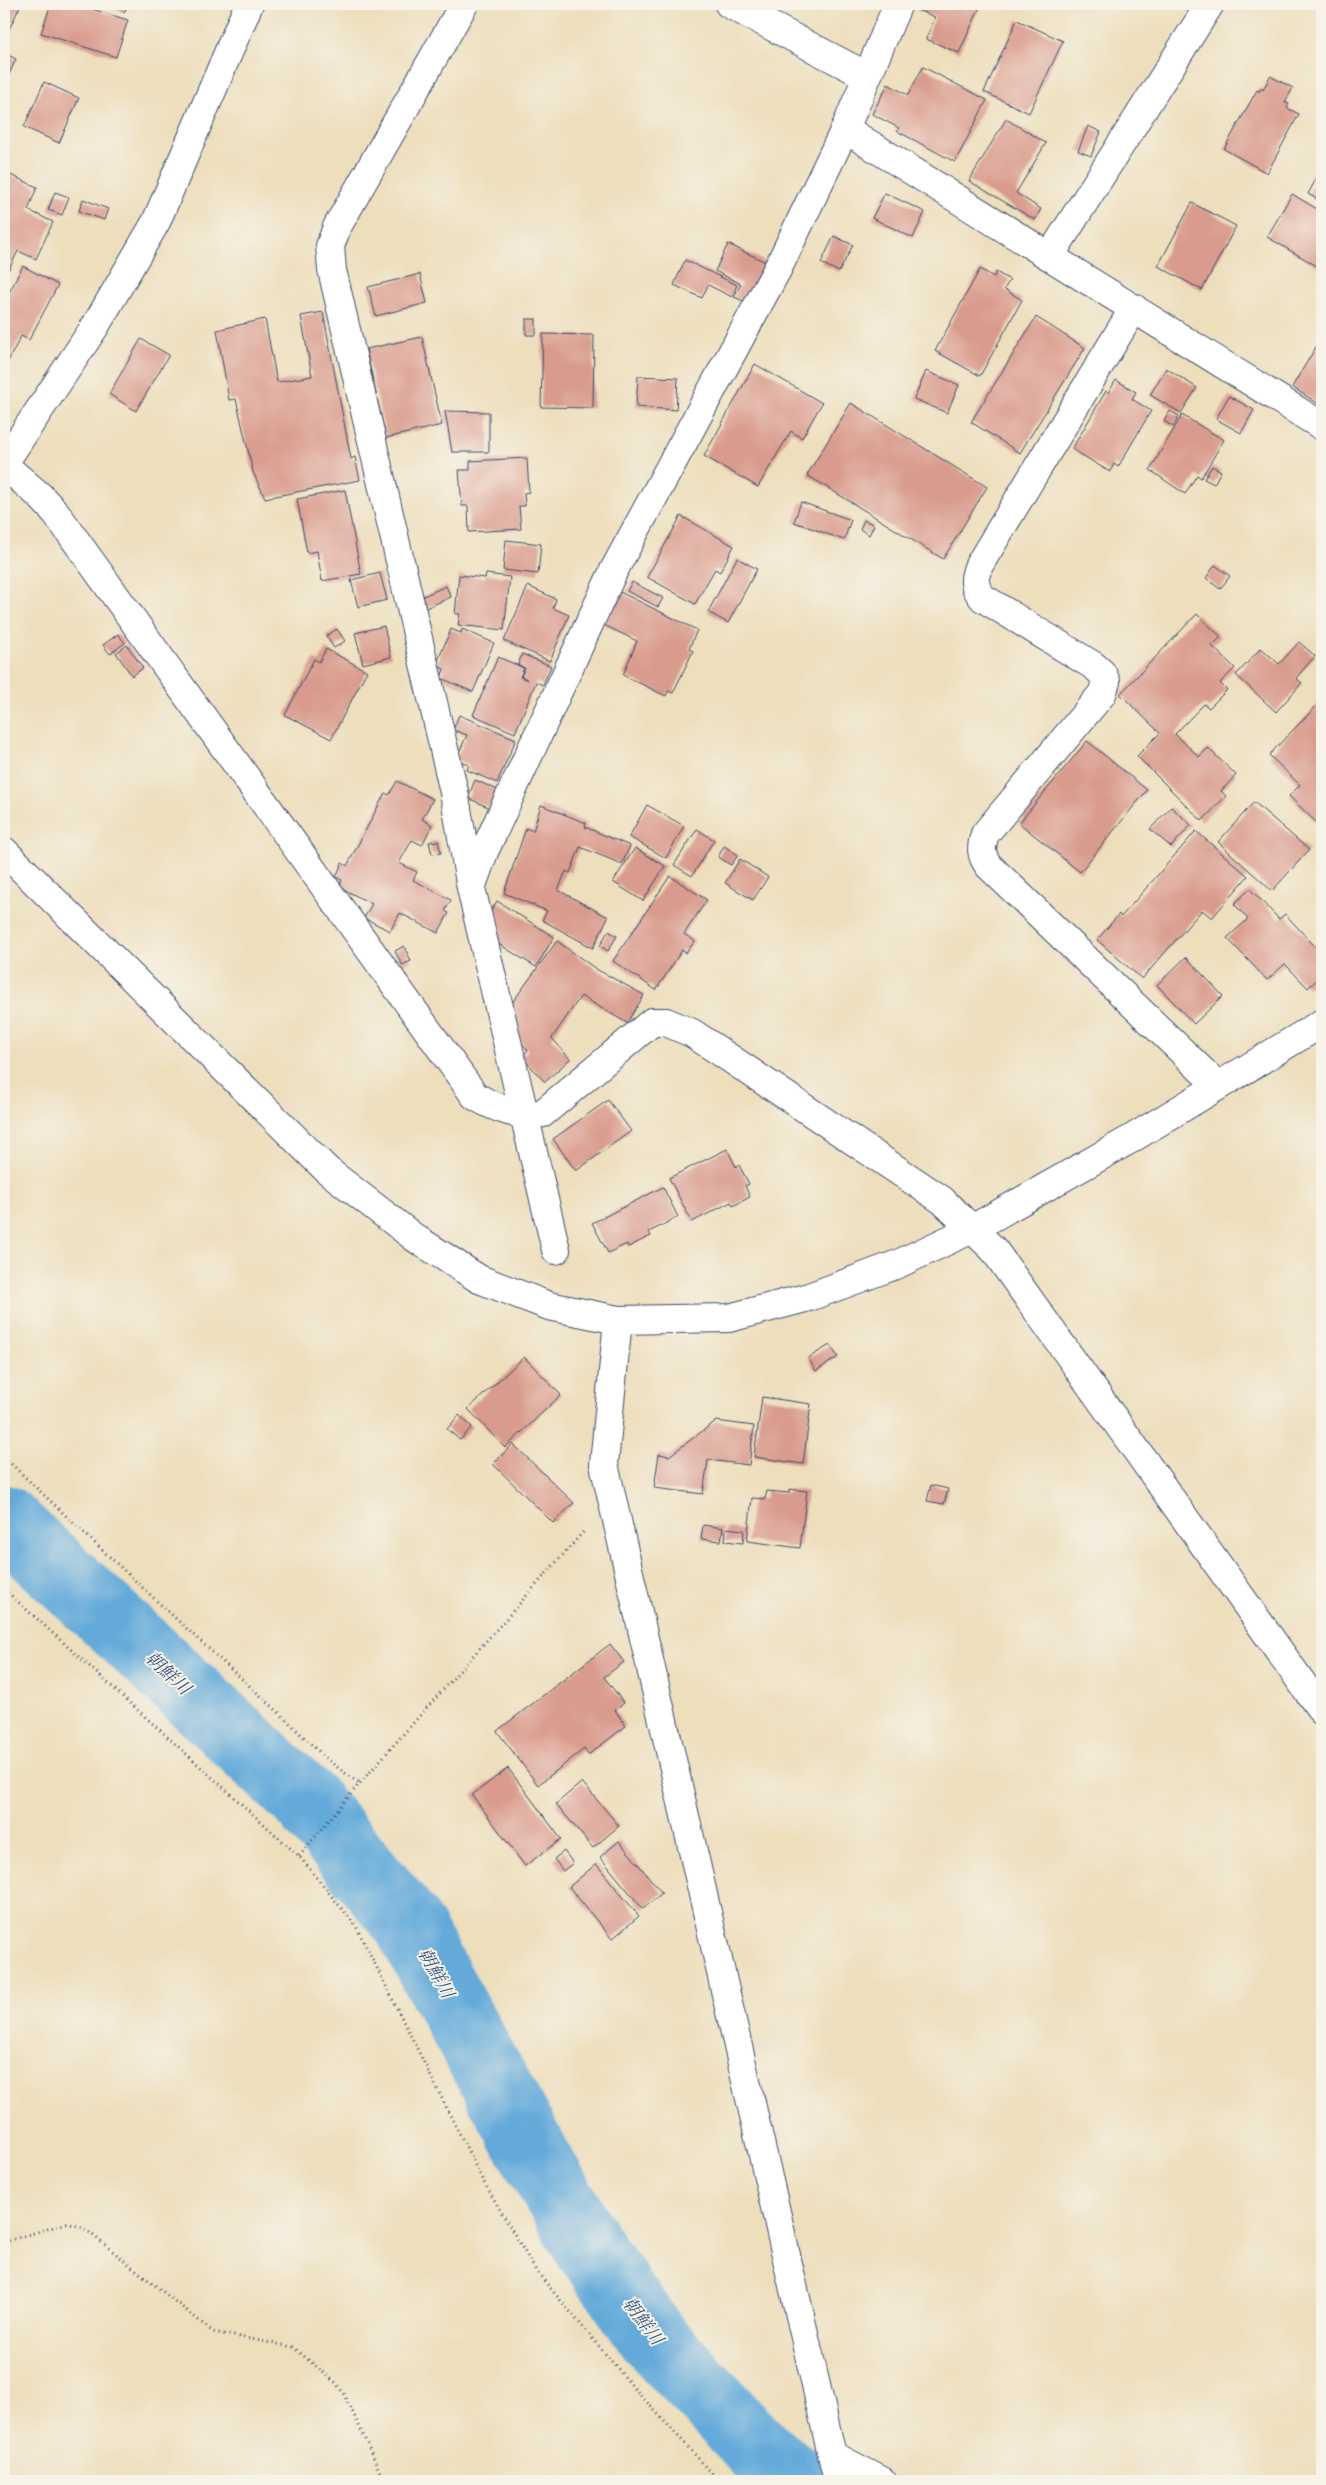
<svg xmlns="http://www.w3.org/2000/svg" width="1326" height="2485" font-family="'EB Garamond','Noto Serif JP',serif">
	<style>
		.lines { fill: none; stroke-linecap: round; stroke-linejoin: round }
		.river { stroke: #63aada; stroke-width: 70 }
		.building { fill: #d99b8d }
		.minor-casing { stroke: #3a496c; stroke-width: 30 }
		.tertiary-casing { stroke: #3a496c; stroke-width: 30 }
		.path { stroke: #3a496c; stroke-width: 3; stroke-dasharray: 1 4; stroke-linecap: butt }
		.minor { stroke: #fff; stroke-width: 28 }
		.tertiary { stroke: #fff; stroke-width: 28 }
		.labels { text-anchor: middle; stroke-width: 4; stroke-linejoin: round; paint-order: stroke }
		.water-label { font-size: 18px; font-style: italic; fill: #315483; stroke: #f7f3e8 }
	</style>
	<rect width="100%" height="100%" fill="#f7f3e8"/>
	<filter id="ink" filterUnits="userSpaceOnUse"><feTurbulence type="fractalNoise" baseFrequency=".02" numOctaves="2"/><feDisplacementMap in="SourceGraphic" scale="10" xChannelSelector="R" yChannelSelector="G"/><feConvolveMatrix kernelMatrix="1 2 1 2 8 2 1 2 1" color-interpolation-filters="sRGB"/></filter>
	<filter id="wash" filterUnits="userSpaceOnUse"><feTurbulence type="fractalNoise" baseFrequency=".0096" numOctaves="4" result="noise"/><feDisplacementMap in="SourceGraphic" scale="20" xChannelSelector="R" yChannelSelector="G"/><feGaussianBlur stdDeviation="1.12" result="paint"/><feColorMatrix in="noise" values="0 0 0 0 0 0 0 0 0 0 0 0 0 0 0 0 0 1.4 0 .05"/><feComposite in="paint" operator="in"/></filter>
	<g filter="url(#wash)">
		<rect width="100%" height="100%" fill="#eddebc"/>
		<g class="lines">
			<!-- river -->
			<path class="river" d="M4 1520 305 1800 406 1921 525 2138 586 2243 653 2338 760 2452 798 2481"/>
		</g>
		<g id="blocks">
			<!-- building -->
			<path class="building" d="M4 4H21L5 38H4Z
				M51 4H75L128 20 116 57 41 33Z
				M108 4H129L124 12Z
				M917 4H974L980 7 959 53 926 39 935 17 915 9Z
				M1017 20 1063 41 1029 113 984 92Z
				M4 53 16 59 4 85Z
				M923 67 987 100 955 162 897 131 899 128 872 114 888 84 908 95Z
				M1270 76 1293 88 1285 102 1289 104 1287 108 1299 114 1267 173 1224 149 1257 90 1259 92 1260 88 1263 90Z
				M44 82 79 98 59 143 24 127Z
				M1006 119 1046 143 1016 193 1041 209 1035 220 969 181Z
				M1088 126 1101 132 1091 156 1078 151Z
				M1322 168V202L1308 194Z
				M4 172 37 187 28 210 53 222 36 259 18 251 9 269 4 267Z
				M55 192 69 197 62 215 48 210Z
				M885 193 925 212 913 238 872 218Z
				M1292 194 1322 212V269L1267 237Z
				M83 199 108 209 104 220 79 211Z
				M1192 203 1236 226 1202 290 1158 266Z
				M834 236 853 245 839 272 821 263Z
				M728 244 768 263 748 303 734 297 741 284 715 271Z
				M685 260 737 285 732 297 708 285 702 298 674 285Z
				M23 266 58 285 29 340 21 336 4 369V302Z
				M980 269 994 277 996 272 1010 280 1004 289 1022 300 980 376 935 351Z
				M420 274 427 303 376 316 368 287Z
				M323 312 351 459 355 457 360 480 265 498 253 472 236 399 229 400 217 330 265 319 277 382 312 376 301 316Z
				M1036 317 1085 348 1020 453 971 422Z
				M526 319H536V335H526Z
				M543 334 594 335 593 408 541 407Z
				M422 337 442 425 386 438 366 349Z
				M1322 337V406L1292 387Z
				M141 339 169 355 136 411 109 394Z
				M755 364 822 403 802 438 791 431 758 487 704 456Z
				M1166 368 1197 388 1181 413 1150 395Z
				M926 371 959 385 947 413 914 399Z
				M638 376 678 378 676 410 636 407Z
				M1116 380 1136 392 1132 399 1151 411 1118 467 1114 464 1110 472 1072 449 1106 391 1108 393Z
				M1229 396 1254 410 1241 433 1216 419Z
				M851 403 987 487 943 559 807 475Z
				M445 411 489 412V452H452Z
				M1170 411 1179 416 1173 427 1164 421Z
				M1182 415 1224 440 1201 478 1197 475 1185 494 1150 470Z
				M527 458 529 492 524 493 525 506H519L521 529 469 532 468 506H462L459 470H470V461Z
				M1212 466 1221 471 1214 484 1204 479Z
				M345 490 361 574 322 581 317 551 307 553 297 499Z
				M801 502 851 520 844 540 794 522Z
				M681 516 734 546 720 572 715 569 695 604 647 577Z
				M864 520 874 525 869 535 860 529Z
				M506 540 541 544 538 574 503 570Z
				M737 558 757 569 728 623 708 612Z
				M1215 565 1230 576 1220 589 1206 578Z
				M380 573 387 600 358 607 351 580Z
				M486 574 510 577 504 630 458 625 460 614H455L459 575 485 578Z
				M632 582 663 598 658 607 627 591Z
				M446 586 451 597 426 608 421 597Z
				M528 586 556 599 553 608 569 615 550 661 504 641Z
				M620 592 697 630 689 649 693 651 673 693 668 691 666 696 623 675 637 641 604 625Z
				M1197 614 1221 637 1212 646 1235 668 1220 683 1227 690 1209 708 1204 704 1175 734 1199 757 1208 748 1236 775 1221 791 1226 796 1202 821 1137 756 1160 733 1120 694Z
				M384 626 391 657 363 664 355 633Z
				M337 629 345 641 334 648 326 636Z
				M451 629 461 633 462 629 494 643 473 692 441 678 444 669 436 665Z
				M118 634 125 643 110 654 103 645Z
				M1299 642 1315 656 1296 678 1302 683 1276 712 1236 675 1261 648 1279 664Z
				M127 645 143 668 132 676 116 653Z
				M326 649 367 671 331 739 285 715 314 659 319 662Z
				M522 654 551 666 543 685 536 682 515 733 473 715 498 657 524 668 520 677 528 680 521 676 525 668 518 665Z
				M1322 700V828L1289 796 1300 785 1269 755Z
				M459 715 516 739 497 783 467 770 469 765 456 759 467 735 453 730Z
				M1087 741 1147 790 1080 872 1019 823Z
				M475 780 498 790 490 808 468 798Z
				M397 781 433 799 422 819 432 825 422 845 412 840 399 863 417 872 413 880 451 900 445 911 449 913 438 933 400 913 390 931 364 918 372 904 339 887 342 880 336 877 342 863 347 866 385 793 389 795Z
				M1254 802 1309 850 1272 891 1218 842Z
				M541 805 586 823 585 827 630 846 622 864 580 847 570 873 566 871 558 890 608 917 593 948 542 920 547 911 504 893 526 828 533 831Z
				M647 805 684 826 666 858 629 837Z
				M1171 807 1191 825 1171 847 1150 829Z
				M697 829 714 840 692 876 674 865Z
				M1196 831 1248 876 1212 918 1202 910 1142 979 1097 940 1119 914 1121 917Z
				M438 841 441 853 432 854 429 842Z
				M724 846 738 855 731 865 718 857Z
				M635 848 665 866 643 901 613 882Z
				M740 859 768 877 753 900 725 883Z
				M670 876 707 900 684 934 695 941 686 953 682 950 656 990 613 961Z
				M1250 889 1279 919 1285 914 1322 954V975L1308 988 1285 964 1267 980 1227 938 1248 919 1234 904Z
				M497 901 554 937 536 967 497 943 491 911Z
				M608 931 617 936 608 951 600 946Z
				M557 941 596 969 644 995 627 1023 581 996 552 1038 570 1059 545 1082 522 1057 528 1050 517 1038 509 1007Z
				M404 946 411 961 402 965 395 951Z
				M1186 957 1223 996 1194 1024 1157 985Z
				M608 1100 631 1131 576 1171 553 1139Z
				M727 1149 736 1167 739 1165 749 1184 745 1186 750 1197 733 1206 731 1202 692 1222 669 1178Z
				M663 1187 678 1217 649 1232 651 1236 628 1247 627 1244 608 1253 592 1223Z
				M830 1345 838 1357 816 1371 808 1358Z
				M524 1357 561 1395 505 1448 468 1409Z
				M762 1397 811 1404 803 1464 754 1457Z
				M459 1415 472 1427 460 1440 447 1429Z
				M716 1421 754 1426 749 1465 708 1460 703 1494 654 1488 659 1454 669 1456Z
				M513 1444 574 1503 553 1523 493 1464Z
				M931 1485 948 1489 944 1504 927 1501Z
				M789 1489 807 1491 800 1548 747 1541 752 1498 765 1499 767 1491 789 1493Z
				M703 1525 723 1528 721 1541 701 1539Z
				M726 1528 744 1530 743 1543 725 1541Z
				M610 1644 624 1662 604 1677 624 1703 615 1710 626 1726 588 1755 584 1749 538 1785 497 1731Z
				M508 1768 561 1839 525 1866 472 1795Z
				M582 1782 619 1826 593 1848 556 1804Z
				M619 1841 662 1893 643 1909 600 1857Z
				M564 1851 573 1863 563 1871 554 1859Z
				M596 1864 639 1916 612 1939 569 1887Z"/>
		</g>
	</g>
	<g filter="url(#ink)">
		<use href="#blocks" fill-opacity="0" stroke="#3a496c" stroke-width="1"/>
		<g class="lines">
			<defs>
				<path id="minor" d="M464 4 337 227 330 246 332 270 454 792 471 888 556 1250
					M729 4 867 76
					M845 129 1322 426
					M1050 256 1210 4
					M1134 308 979 565C973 579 973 586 983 598L1094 666 1102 673 1106 682 1102 694 985 834C981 847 980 855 989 866L1218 1086
					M4 465 40 496 56 513 475 1096C493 1107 522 1119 543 1113L652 1022H666L692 1033 942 1200 994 1250 1322 1711
					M471 888 484 852 614 570 778 268 845 129 898 4
					M618 1320 604 1464 838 2481
					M832 2455 882 2481"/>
				<path id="tertiary" d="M4 463 96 325 156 222 249 4
					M4 851 327 1170 415 1238 479 1279 549 1306 618 1320 729 1318 809 1297 898 1264 972 1229 1131 1139 1322 1023"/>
			</defs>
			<!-- minor casing -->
			<use href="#minor" class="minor-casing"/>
			<!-- tertiary casing -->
			<use href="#tertiary" class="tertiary-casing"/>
			<!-- path -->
			<path class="path" d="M4 1457C89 1538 175 1619 263 1698 295 1726 323 1761 360 1783
				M4 1589 299 1856 356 1926 482 2179 536 2271 634 2388 719 2481
				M299 1856 360 1783 584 1531
				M4 2242 67 2223 84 2228 213 2332 293 2347 335 2382 345 2395 384 2481"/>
			<!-- minor -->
			<use href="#minor" class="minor"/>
			<!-- tertiary -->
			<use href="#tertiary" class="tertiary"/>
		</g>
	</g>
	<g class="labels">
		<!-- water labels -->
		<g class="water-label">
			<text transform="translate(168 1673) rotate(43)" y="6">朝鮮川</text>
			<text transform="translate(436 1973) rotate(61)" y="6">朝鮮川</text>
			<text transform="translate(643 2321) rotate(53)" y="6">朝鮮川</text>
		</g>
	</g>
	<!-- margin -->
	<rect width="1326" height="2485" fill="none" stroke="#f7f3e8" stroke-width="20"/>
</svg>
